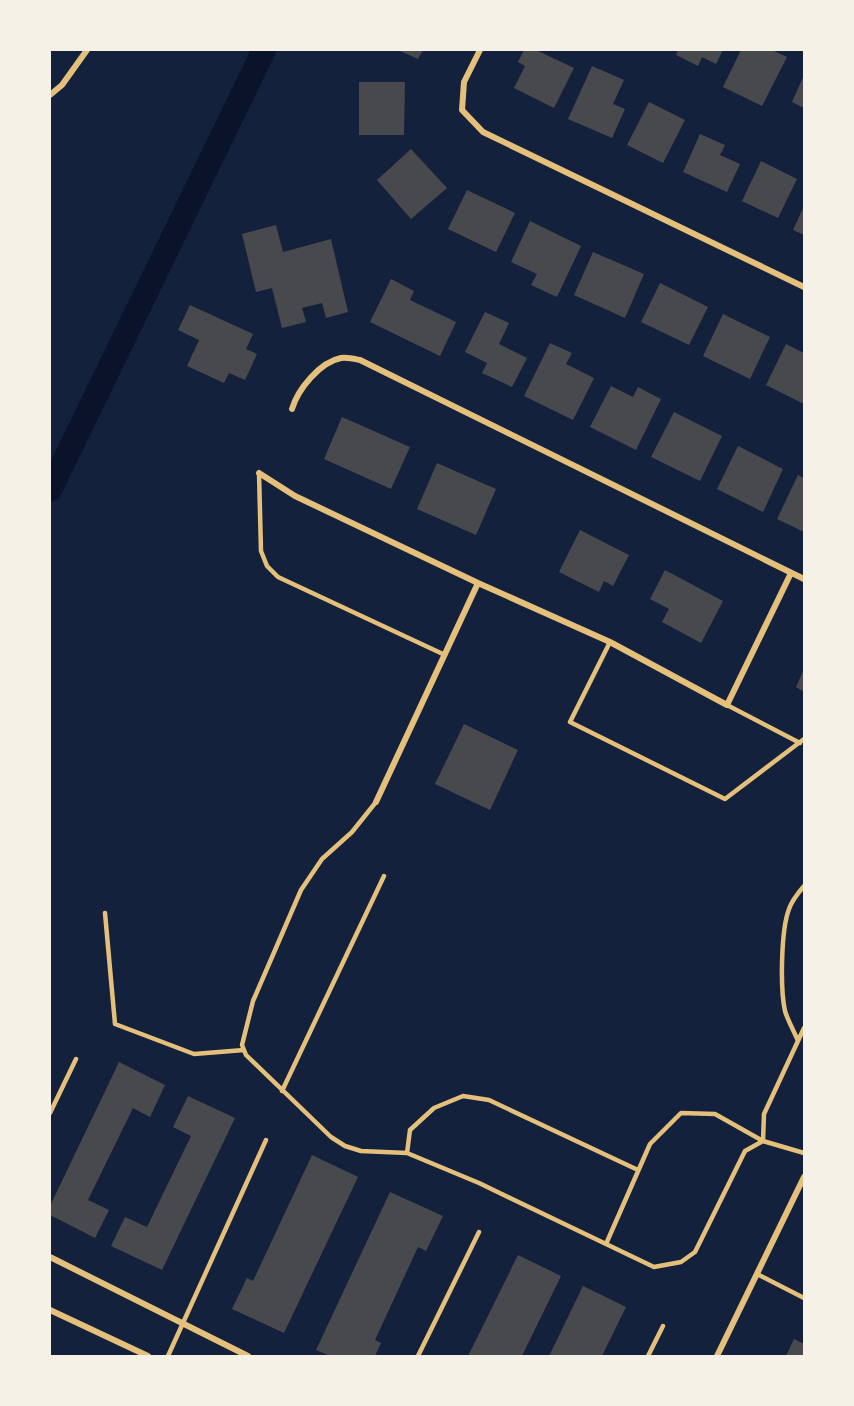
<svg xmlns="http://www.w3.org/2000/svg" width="854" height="1406" font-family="Montserrat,sans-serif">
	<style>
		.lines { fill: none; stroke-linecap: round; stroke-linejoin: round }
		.canal { stroke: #0b132b; stroke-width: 24 }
		.building { fill: #48494c }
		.service { stroke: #e5c07b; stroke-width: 4.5 }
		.minor { stroke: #e5c07b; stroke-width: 6 }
	</style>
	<rect width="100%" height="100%" fill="#14213d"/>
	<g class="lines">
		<!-- canal -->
		<path class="canal" d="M50 490 264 50"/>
	</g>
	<!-- building -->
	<path class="building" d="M398 50H423L418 59Z
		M524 50H536L574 68 554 108 514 88 525 66 518 62Z
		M678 50H723L716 64 702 57 698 66 676 55Z
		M741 50H772L787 57 762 106 723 87Z
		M592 66 624 80 613 104 625 109 612 138 568 119Z
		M804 75V108L792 102Z
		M359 82H405L404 135H359Z
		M649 102 685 120 663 163 627 145Z
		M700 134 725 145 720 155 740 164 727 192 683 172Z
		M411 149 447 188 411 219 377 180Z
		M761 161 797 179 778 218 742 201Z
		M467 190 515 213 496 252 448 229Z
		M804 206V235L793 230Z
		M530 221 581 246 557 297 531 285 537 274 511 262Z
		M276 225 283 252 331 239 348 312 326 318 322 303 302 308 306 322 282 328 272 288 256 292 242 234Z
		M593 252 644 274 625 318 574 295Z
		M391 279 414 291 410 300 456 322 440 356 370 322Z
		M660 283 708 307 689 345 641 322Z
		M190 305 253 334 246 349 257 354 245 380 229 373 224 383 187 366 199 340 178 330Z
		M485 312 509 323 499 344 527 358 512 387 482 373 487 363 465 352Z
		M723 314 770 337 750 379 703 356Z
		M550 343 572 353 566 364 594 378 573 420 524 396Z
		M786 344 804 353V404L766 385Z
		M611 386 633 397 638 387 661 399 636 450 590 427Z
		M674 412 722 436 700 481 651 457Z
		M342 417 410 447 391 489 324 459Z
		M738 446 783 469 763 512 717 489Z
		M437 463 496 489 476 535 417 509Z
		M798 475 804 478V532L777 519Z
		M580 530 629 555 613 586 604 581 599 592 559 572Z
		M665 570 723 601 701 643 662 622 669 609 650 599Z
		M804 669V692L796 687Z
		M464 724 518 750 490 810 435 784Z
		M119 1062 165 1085 150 1117 133 1108 88 1200 109 1210 95 1238 50 1215V1206Z
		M188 1096 235 1118 162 1270 111 1246 125 1217 147 1227 191 1136 173 1127Z
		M312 1155 358 1177 284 1333 232 1309 247 1278 253 1281Z
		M390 1192 443 1216 426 1251 418 1247 375 1340 381 1343 375 1356H330L316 1350Z
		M518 1255 561 1276 522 1356H468Z
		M583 1286 626 1307 602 1356H549Z
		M794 1339 804 1344V1356H786Z"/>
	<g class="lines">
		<!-- service -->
		<path class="service" d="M259 473 261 551 267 566 278 577 445 655
			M610 642 570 722 725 799 804 739
			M727 705 800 743
			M376 802 352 832 322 859 301 890 253 1001 242 1045 246 1055 331 1137 345 1146 361 1151 407 1153 479 1183 654 1267 681 1262 695 1252 745 1151 763 1141 804 1153
			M105 913 115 1024 194 1054 244 1050
			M798 1041C794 1031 788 1021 785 1011 780 988 781 930 789 909 792 900 798 893 804 886
			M282 1091 384 876
			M50 1113 76 1059
			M407 1153 410 1130 434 1108 463 1096 489 1100 638 1170
			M606 1244 650 1144 681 1113 715 1114 763 1141 764 1114 804 1028
			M757 1274 804 1298
			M168 1356 266 1140
			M418 1356 479 1232
			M648 1356 663 1326"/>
		<!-- minor -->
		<path class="minor" d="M480 50 464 82 462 110 483 132 804 287
			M50 95 62 85 87 50
			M292 409C298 389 320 362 341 358 347 357 355 359 360 360L804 579
			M259 473 295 496 478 583 610 642 727 705 791 573
			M376 802 478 583
			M50 1257 248 1356
			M50 1310 148 1356
			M717 1356 804 1177"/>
	</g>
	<!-- border -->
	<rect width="854" height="1406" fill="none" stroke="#f6f1e7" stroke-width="102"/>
</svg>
